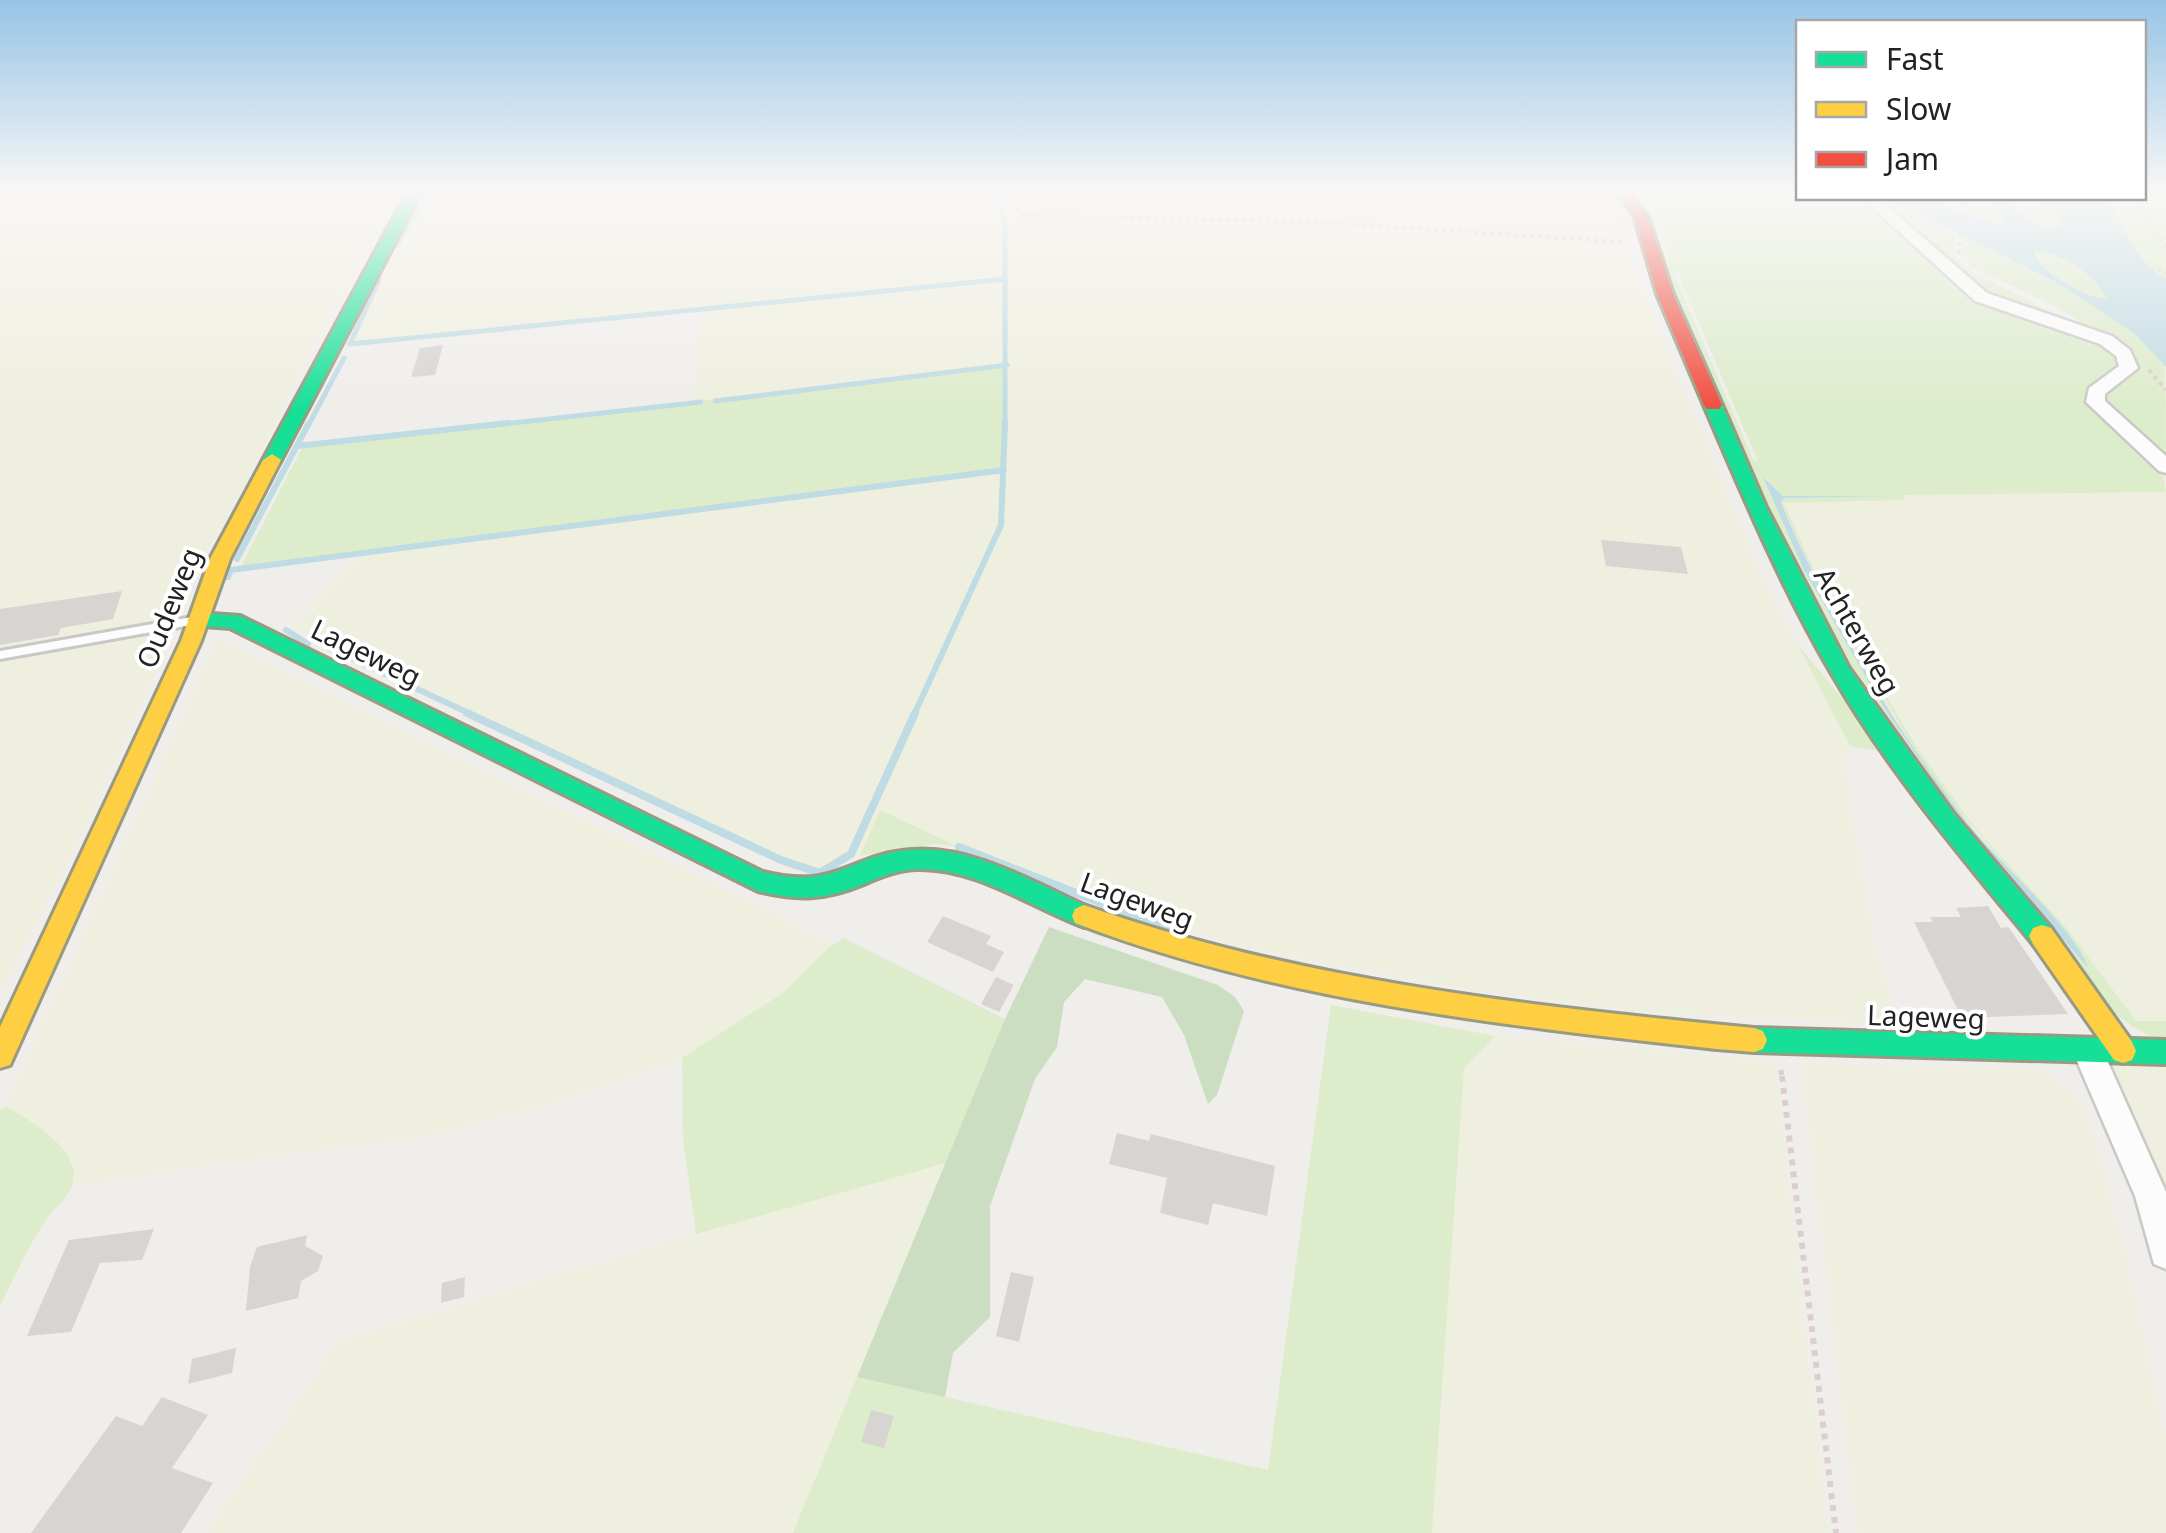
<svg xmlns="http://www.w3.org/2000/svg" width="2166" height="1533" font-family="'Noto Sans',sans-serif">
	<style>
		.farmland { fill: #efefdf }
		.grass { fill: #ddeccb; fill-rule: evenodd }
		.forest { fill: #cbdec1 }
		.water { fill: #bfdbe3; fill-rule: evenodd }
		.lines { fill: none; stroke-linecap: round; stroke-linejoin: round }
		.stream-far2 { stroke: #bfdbe3; stroke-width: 5 }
		.stream-far1 { stroke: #bfdbe3; stroke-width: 6 }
		.stream { stroke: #bfdbe3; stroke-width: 8 }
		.building { fill: #d7d4d2 }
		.lane-casing { stroke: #c9c8c7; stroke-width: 6 }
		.street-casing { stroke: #c9c8c7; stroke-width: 5 }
		.fast-casing { stroke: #999a82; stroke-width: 6 }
		.slow-casing { stroke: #999a82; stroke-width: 6 }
		.jam-casing { stroke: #999a82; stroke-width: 6 }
		.path-far2 { stroke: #dccecd; stroke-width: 4; stroke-dasharray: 4 4; stroke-linecap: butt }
		.path-far1 { stroke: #dccecd; stroke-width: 5; stroke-dasharray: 5 5; stroke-linecap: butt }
		.path { stroke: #dccecd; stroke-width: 6; stroke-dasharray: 6 6; stroke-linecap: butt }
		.lane { fill: #fdfcfc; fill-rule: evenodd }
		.street { fill: #fdfcfc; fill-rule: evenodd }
		.fast { fill: #16e098; fill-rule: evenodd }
		.slow { fill: #ffcf43; fill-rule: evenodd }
		.jam { fill: #f24e42; fill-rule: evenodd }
		.labels { text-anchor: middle; stroke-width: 8; stroke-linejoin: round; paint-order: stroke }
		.street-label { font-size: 28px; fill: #222; stroke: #fff }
	</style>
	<rect width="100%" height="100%" fill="#f0eeeb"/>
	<!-- farmland -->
	<path class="farmland" d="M0 193H396L296 379 241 493 190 575 169 643 83 830 0 994V277L89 264 0 276Z
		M425 193H1605L1618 211 1631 265 1759 571 1850 746 1845 758 1849 804 1874 942 1898 1025 1647 1012 1478 991 1227 944 976 849 959 847 881 811 860 856 822 873 792 869 293 627 363 554 1003 470 1007 366 694 403 700 307 347 342Z
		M2166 492V1021H2136L2064 925 1977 830 1918 749 1822 588 1784 502 1904 500 1901 495Z
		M218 639 744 899 831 944 783 993 682 1058 551 1103 430 1136 215 1164 71 1187 73 1175 53 1136 6 1106Z
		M1495 1036 1775 1061 1828 1533H1432L1464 1067Z
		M2116 1062H2166V1228L2111 1076Z
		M1801 1063 2039 1070 2074 1093 2092 1130 2127 1259 2166 1442V1533H1858Z
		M946 1163 793 1533H207L338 1342 785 1206Z"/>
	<!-- grass -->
	<path class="grass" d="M1629 193H1641L1662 221 1658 207 1645 193H1798V198H1865L1978 297 2099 340 2122 359 2121 370 2093 388 2089 399 2161 467 2166 492 1902 495 1905 500 1784 503 1822 588 1918 749 1977 830 2064 925 2136 1021H2166V1042C2100 1020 2073 964 2031 914 1966 834 1896 755 1843 666 1774 548 1724 419 1669 294 1665 280 1668 276 1669 263 1670 241 1643 209 1629 193ZM1674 273 1678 275 1758 461 1753 460ZM1764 477 1783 496H1891L1784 498 1781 503 1821 590 1910 742 1948 799 2047 911 2088 968 1966 827 1918 761 1821 601Z
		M2144 193H2166V279C2136 265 2124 224 2106 198H2144Z
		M1872 198H1885L1956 233 1954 255 1968 270 2086 330 1977 292Z
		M1934 198C1962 198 1995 191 2006 223 1983 229 1955 209 1934 198Z
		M2009 198H2039L2058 215 2061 229 2036 225Z
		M1963 236C2014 259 2137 316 2164 364 2166 380 2166 442 2166 463L2105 409 2104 391 2131 375 2135 365 2109 339 2060 309 1970 266 1963 256Z
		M2036 252C2063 254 2093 273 2107 298 2082 301 2053 274 2035 258Z
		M1007 365 1003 470 239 570 302 448Z
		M1798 645 1887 752 1850 746Z
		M880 810 959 847 934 844 860 856Z
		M844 938 1005 1019 946 1163 696 1234 683 1138 682 1058 783 993 828 948Z
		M1331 1005 1495 1036 1464 1068 1432 1533H793L857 1377 1268 1470Z
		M6 1106C31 1122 91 1153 69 1192 64 1201 55 1208 49 1216 29 1244 15 1276 0 1306V1110Z"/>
	<!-- forest -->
	<path class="forest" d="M1049 927 1218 985 1235 997 1244 1011 1217 1095 1208 1104 1184 1035 1162 997 1085 979 1064 1002 1057 1047 1035 1079 990 1206V1317L953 1353 945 1397 857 1377 1005 1019Z"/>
	<!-- water -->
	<path class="water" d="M1885 198H1934L1955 211 2001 225 2006 223 1999 208 1983 198H2009C2024 214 2035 232 2061 228L2060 218 2039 198H2106C2123 223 2137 265 2166 279V367L2134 333 2056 282ZM2034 252C2062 252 2094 274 2107 298 2088 301 2038 270 2034 252Z
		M1763 477 1783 496H1892L1784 498 1781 503C1829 615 1892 724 1966 821 1994 858 2076 929 2088 968L1966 827 1884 708 1804 570Z"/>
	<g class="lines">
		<!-- stream-far2 -->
		<path class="stream-far2" d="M996 193 1005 224V426
			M397 245 424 201
			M350 344 1006 279
			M350 344 379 280
			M715 401 1007 365
			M308 426 344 358
			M485 426 701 402"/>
		<!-- stream-far1 -->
		<path class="stream-far1" d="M297 446 508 423
			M237 559 309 423
			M228 577 231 570 1004 470
			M286 630 308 644
			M329 648 473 715
			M914 715 1001 525 1005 423"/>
		<!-- stream -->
		<path class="stream" d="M467 713 781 860 820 873 851 854 915 713
			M959 847 1183 935"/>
	</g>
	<!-- building -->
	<path class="building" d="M443 345 435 375 411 377 420 348Z
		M1601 540 1681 547 1688 574 1606 566Z
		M122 591 113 619 61 628 58 635 0 645V609Z
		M1988 906 2001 928 2008 927 2012 932 2068 1014 1962 1018 1914 922H1933L1930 917H1961L1956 908Z
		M943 916 991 936 986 944 1004 952 993 972 927 942Z
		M996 977 1014 985 999 1012 981 1004Z
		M1117 1133 1149 1141 1151 1134 1275 1166 1267 1216 1213 1203 1208 1225 1160 1213 1167 1178 1109 1164Z
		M154 1229 142 1260 100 1263 71 1332 27 1336 69 1240Z
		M307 1235 305 1246 323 1256 318 1271 301 1281 298 1298 246 1311 250 1267 257 1247Z
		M1011 1272 1034 1277 1019 1342 996 1336Z
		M465 1277 464 1297 441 1303 442 1283Z
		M236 1348 232 1373 188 1384 192 1359Z
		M162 1397 208 1415 172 1468 213 1483 181 1533H31L116 1416 142 1426Z
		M871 1410 894 1416 884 1448 861 1442Z"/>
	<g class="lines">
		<defs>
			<path id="lane" d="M198 616 202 617 204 620 202 623 0 659V651Z"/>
			<path id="street" d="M1862 198H1878L1987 293 2112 336 2130 350 2138 368 2105 394V401L2166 456V473L2159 471 2086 402 2089 388 2119 366 2116 356 2100 344 1975 301Z
				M2088 1038 2099 1042 2166 1192V1269L2154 1264 2135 1196 2073 1052 2077 1042Z"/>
			<path id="fast" d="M407 193H421L281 460 278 464H266L263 460Z
				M1713 400 1722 405 1766 507 1849 668 1954 814 2051 928 2055 936 2051 944 2042 947 2033 944C1964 860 1886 768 1832 674 1782 589 1743 496 1704 405Z
				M198 613 240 616 763 872C838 891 849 854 912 850 973 845 1038 885 1093 909L1096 916 1093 923 1084 927C1030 907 976 867 916 869 897 870 880 877 864 884 826 900 797 901 758 891L230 628 191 625 188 620 191 615Z
				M1754 1028 2166 1040V1064L1754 1052 1745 1049 1741 1040 1745 1031Z"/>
			<path id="slow" d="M272 454 281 460 230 559 201 641 10 1065 0 1068V1027L181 641 210 559 263 460Z
				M1084 905C1298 981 1529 1006 1754 1028L1763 1031 1767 1040 1763 1049 1754 1052 1717 1049C1501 1025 1279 1001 1075 923L1072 916 1075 909Z
				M2042 925 2051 928 2132 1042 2136 1051 2132 1060 2123 1063 2114 1060 2033 944 2029 936 2033 928Z"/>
			<path id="jam" d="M1617 193H1631L1648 216 1673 294 1722 405 1719 409H1707L1704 405 1657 294 1634 216Z"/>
		</defs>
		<!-- lane casing -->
		<use href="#lane" class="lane-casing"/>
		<!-- street casing -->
		<use href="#street" class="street-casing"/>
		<!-- fast casing -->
		<use href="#fast" class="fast-casing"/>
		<!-- slow casing -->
		<use href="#slow" class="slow-casing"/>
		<!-- jam casing -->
		<use href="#jam" class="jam-casing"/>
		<!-- path-far2 -->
		<path class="path-far2" d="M1011 193 1018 215 1310 222 1627 242
			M2160 193 2166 204
			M2133 198 2166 247
			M1959 254 1963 198
			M2149 269 2166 272
			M2149 370 2166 390"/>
		<!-- path-far1 -->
		<path class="path-far1" d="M1781 1070 1782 1079"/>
		<!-- path -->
		<path class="path" d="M1782 1076 1836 1533"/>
		<!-- lane -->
		<use href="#lane" class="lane"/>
		<!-- street -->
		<use href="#street" class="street"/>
		<!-- fast -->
		<use href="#fast" class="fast"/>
		<!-- slow -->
		<use href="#slow" class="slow"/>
		<!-- jam -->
		<use href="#jam" class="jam"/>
	</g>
	<!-- sky -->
	<linearGradient id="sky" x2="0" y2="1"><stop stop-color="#97c4e6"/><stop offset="0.47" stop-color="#f8f7f6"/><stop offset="1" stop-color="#f8f7f6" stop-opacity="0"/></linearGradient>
	<rect width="2166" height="408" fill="url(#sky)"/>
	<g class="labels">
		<!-- street labels -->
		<g class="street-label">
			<text transform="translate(169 608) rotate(-68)" y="10">Oudeweg</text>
			<text transform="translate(1857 631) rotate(60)" y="10">Achterweg</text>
			<text transform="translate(366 653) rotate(26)" y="10">Lageweg</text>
			<text transform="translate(1137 901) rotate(20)" y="10">Lageweg</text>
			<text transform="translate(1926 1017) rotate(2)" y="10">Lageweg</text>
		</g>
	</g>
	<!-- legend -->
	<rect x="1796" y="20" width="350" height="180" fill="#ffffff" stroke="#a7a7a7" stroke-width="2.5"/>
	<rect x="1816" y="52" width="50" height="15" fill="#16e098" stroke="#a7a7a7" stroke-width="2.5"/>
	<text x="1886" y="70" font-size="30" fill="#222222">Fast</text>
	<rect x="1816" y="102" width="50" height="15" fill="#ffcf43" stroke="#a7a7a7" stroke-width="2.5"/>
	<text x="1886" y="120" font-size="30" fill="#222222">Slow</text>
	<rect x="1816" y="152" width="50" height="15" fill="#f24e42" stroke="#a7a7a7" stroke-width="2.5"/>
	<text x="1886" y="170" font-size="30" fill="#222222">Jam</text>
</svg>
